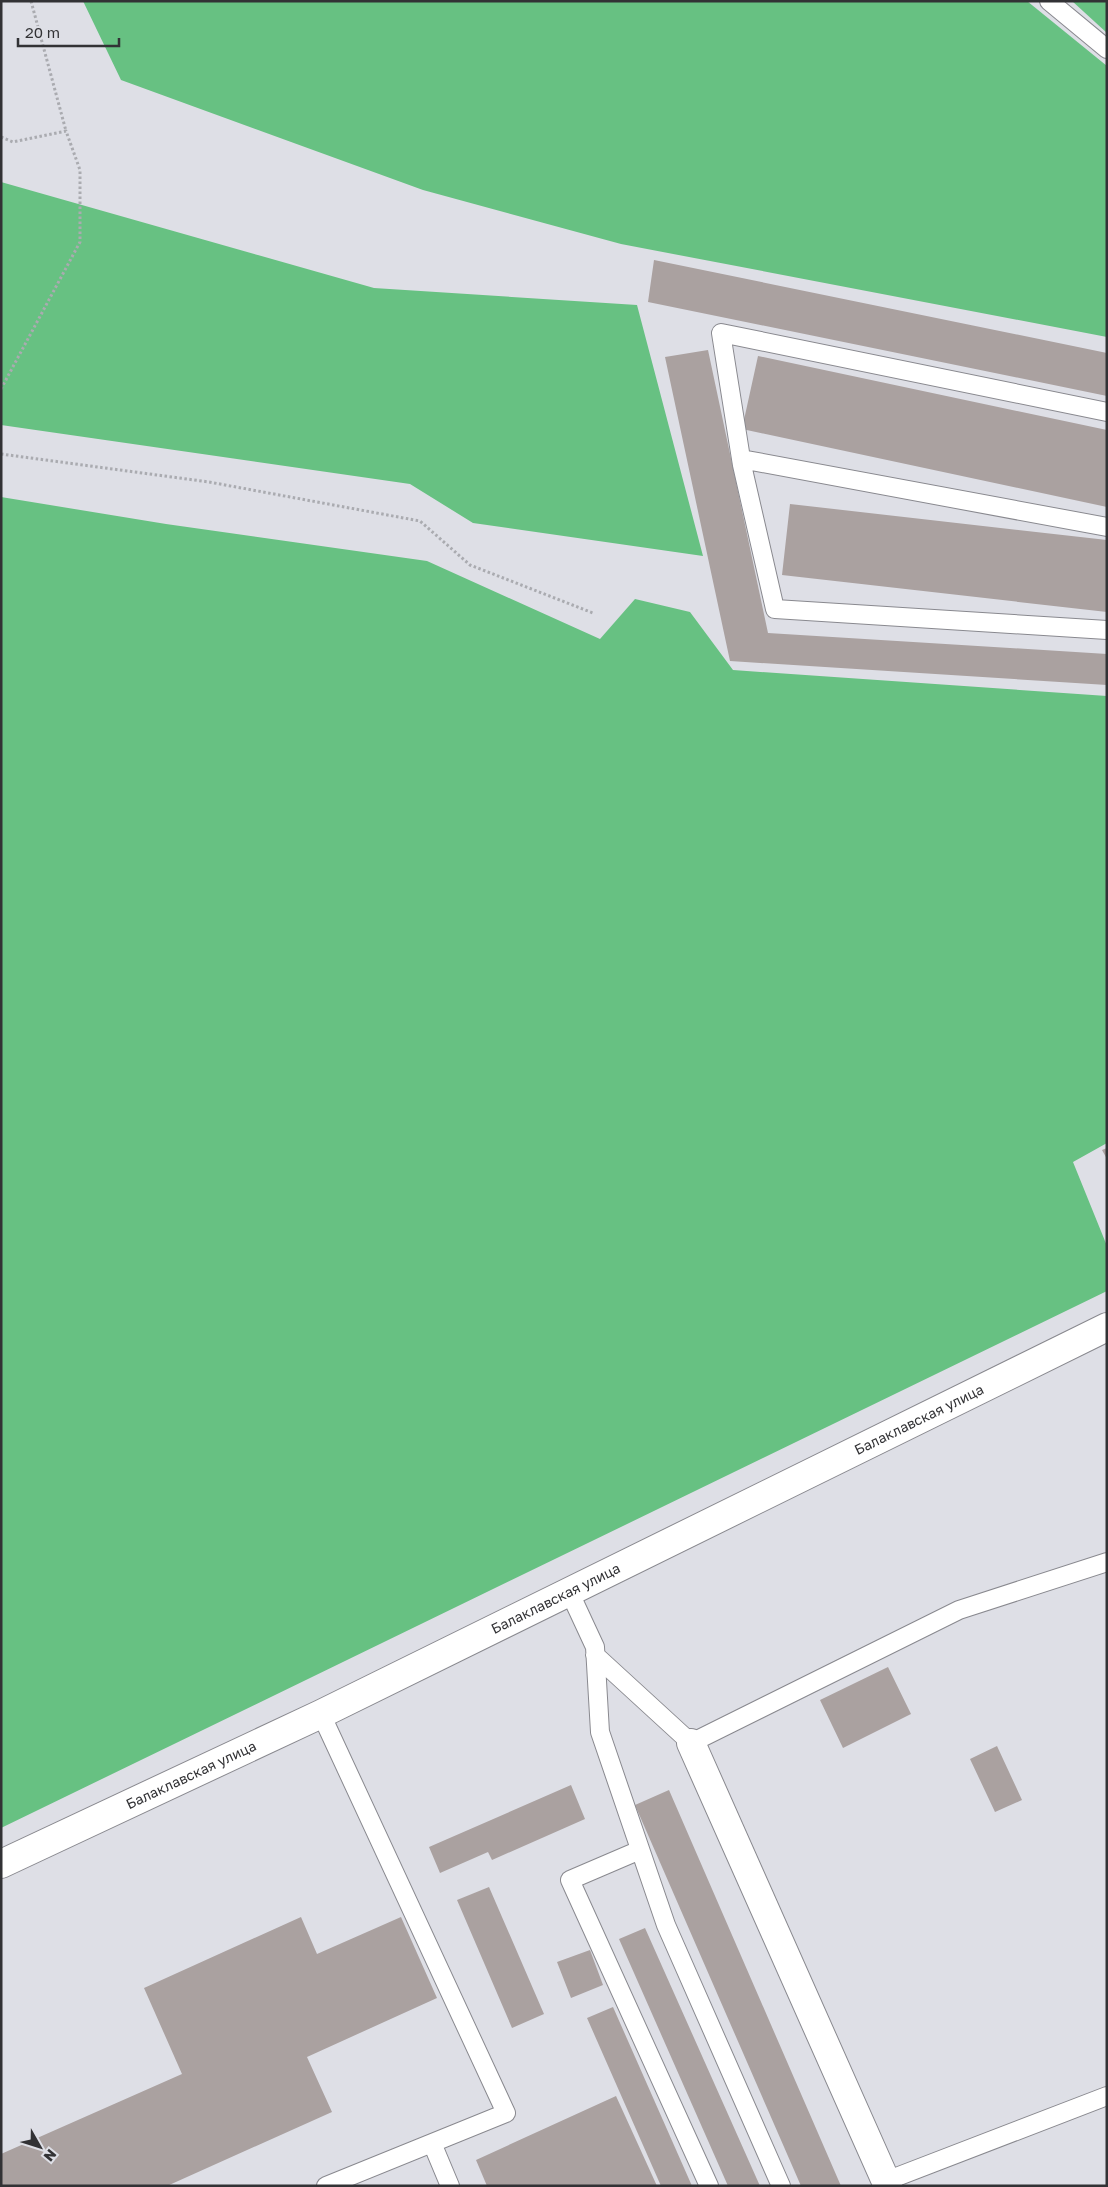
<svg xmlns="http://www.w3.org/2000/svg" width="1108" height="2187" font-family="'Golos Text',sans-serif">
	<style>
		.forest { fill: #67c182 }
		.building { fill: #aaa1a0 }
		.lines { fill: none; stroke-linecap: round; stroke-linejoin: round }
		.lane-casing { stroke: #89898f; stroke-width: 20 }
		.street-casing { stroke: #89898f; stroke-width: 30 }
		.secondary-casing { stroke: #89898f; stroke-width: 30 }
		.path { stroke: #aaabb0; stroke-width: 3; stroke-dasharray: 2.5 2.5; stroke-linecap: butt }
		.lane { stroke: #fff; stroke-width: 18 }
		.street { stroke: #fff; stroke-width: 28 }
		.secondary { stroke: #fff; stroke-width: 28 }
		.labels { text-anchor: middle; stroke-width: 4; stroke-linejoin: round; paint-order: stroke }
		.street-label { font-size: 14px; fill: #323235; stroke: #dedfe6 }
	</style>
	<rect width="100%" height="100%" fill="#dedfe6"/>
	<!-- forest -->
	<path class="forest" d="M83 1H1027L1107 66V337L621 244 423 190 121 80Z
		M1072 1H1107V33Z
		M1 182 374 288 637 305 703 556 473 523 410 484 1 425Z
		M1 497 166 524 427 561 600 639 635 599 690 612 733 670 1107 696V1143L1073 1162 1107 1246V1291L1 1828Z"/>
	<!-- building -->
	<path class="building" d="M654 260 1107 353V396L648 302Z
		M708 350 768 633 1107 654V685L730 661 665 357Z
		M758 356 1107 430V507L742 429Z
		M790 504 1107 540V612L782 575Z
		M1107 1148V1159L1102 1150Z
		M888 1667 911 1714 843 1748 820 1700Z
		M997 1746 1022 1800 995 1812 970 1759Z
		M571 1785 585 1819 492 1860 488 1852 440 1873 429 1847Z
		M669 1790 841 2186H801L635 1805Z
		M489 1887 544 2014 512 2028 457 1900Z
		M301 1917 317 1954 401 1917 437 1998 307 2057 332 2112 167 2186H1V2154L182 2074 144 1988Z
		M645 1928 760 2186H728L619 1939Z
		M590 1950 603 1985 571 1998 557 1962Z
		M613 2007 692 2186H661L587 2018Z
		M616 2096 657 2186H487L476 2160Z"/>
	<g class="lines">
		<defs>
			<path id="lane" d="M1049 1 1107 49
				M1107 412 721 333 742 465 775 609 1107 630
				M741 459 1107 527
				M569 1591 595 1647 600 1732 666 1925 781 2186
				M595 1655 691 1743 959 1610 1107 1562
				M321 1714 506 2113 326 2186
				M640 1850 570 1880 709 2186
				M432 2143 450 2186
				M886 2181 1107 2096"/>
			<path id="street" d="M691 1743 888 2186"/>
			<g id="secondary">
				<path id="s1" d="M1 1864 321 1714 1107 1327"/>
			</g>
		</defs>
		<!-- lane casing -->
		<use href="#lane" class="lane-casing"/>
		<!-- street casing -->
		<use href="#street" class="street-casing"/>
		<!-- secondary casing -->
		<use href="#secondary" class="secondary-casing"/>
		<!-- path -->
		<path class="path" d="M31 1 66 131
			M1 137 13 142 66 131 80 170V242L1 389
			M1 454 209 482 420 521 470 565 593 613"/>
		<!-- lane -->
		<use href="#lane" class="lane"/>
		<!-- street -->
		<use href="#street" class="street"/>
		<!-- secondary -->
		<use href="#secondary" class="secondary"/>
	</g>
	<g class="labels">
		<!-- street labels -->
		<g class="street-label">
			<text dy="5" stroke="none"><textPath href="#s1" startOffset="1020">Балаклавская улица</textPath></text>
			<text dy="5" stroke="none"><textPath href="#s1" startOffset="615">Балаклавская улица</textPath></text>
			<text dy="5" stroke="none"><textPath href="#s1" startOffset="210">Балаклавская улица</textPath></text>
		</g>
	</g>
	<!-- border -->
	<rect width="1108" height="2187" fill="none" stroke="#323235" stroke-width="5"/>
	<!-- north arrow -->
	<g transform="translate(40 2147) rotate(129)" stroke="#dedfe6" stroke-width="4" paint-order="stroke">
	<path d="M0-4L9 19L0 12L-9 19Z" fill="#323235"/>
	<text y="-8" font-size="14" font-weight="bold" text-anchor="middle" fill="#323235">N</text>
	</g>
	<!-- scale -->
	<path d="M18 38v8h101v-8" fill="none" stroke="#323235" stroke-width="2.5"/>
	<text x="25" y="38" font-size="15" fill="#323235" stroke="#dedfe6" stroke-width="4" paint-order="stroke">20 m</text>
</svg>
